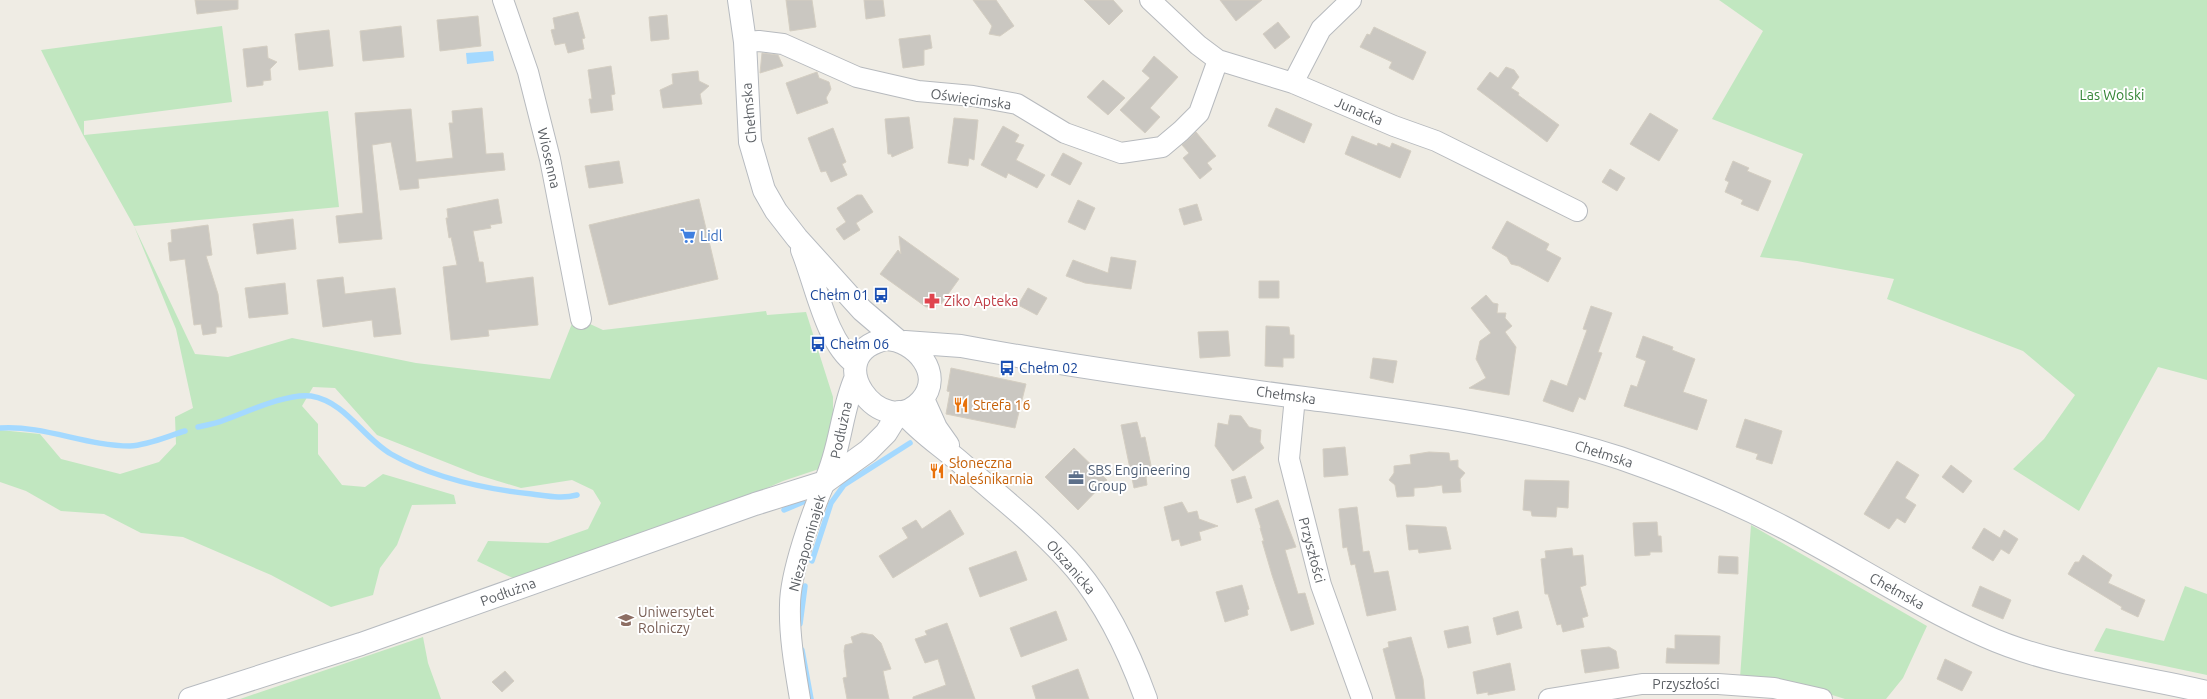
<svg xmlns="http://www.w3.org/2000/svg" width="2207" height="699" font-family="Ubuntu,sans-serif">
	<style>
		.green { fill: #c1e7c0 }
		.water { fill: #a4d9ff }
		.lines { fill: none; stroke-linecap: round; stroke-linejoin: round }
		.stream { stroke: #a4d9ff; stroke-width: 5.5 }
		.building { fill: #cac7c1; stroke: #d4cec2 }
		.street-casing { stroke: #b7babe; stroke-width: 22 }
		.secondary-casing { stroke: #b7bbc0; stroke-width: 24 }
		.street { stroke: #fff; stroke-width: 20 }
		.secondary { stroke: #fff; stroke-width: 22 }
		.labels { text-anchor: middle; stroke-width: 4; stroke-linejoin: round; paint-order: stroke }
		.park-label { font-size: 14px; fill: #338535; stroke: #fff }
		.street-label { font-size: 14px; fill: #5c6065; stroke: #fff }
		.shop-label { font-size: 14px; fill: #366cbe; stroke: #fff; text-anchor: start }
		.transit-label { font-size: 14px; fill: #164399; stroke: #fff; text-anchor: start }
		.health-label { font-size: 14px; fill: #be3a42; stroke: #fff; text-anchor: start }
		.food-label { font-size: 14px; fill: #c56008; stroke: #fff; text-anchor: start }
		.service-label { font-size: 14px; fill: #4e5e75; stroke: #fff; text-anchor: start }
		.education-label { font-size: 14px; fill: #785e54; stroke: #fff; text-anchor: start }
	</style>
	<rect width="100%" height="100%" fill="#efece4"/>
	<!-- green -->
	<path class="green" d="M1719 0H2207V380L2158 367 2079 511 2013 469 2044 439 2075 395 2023 351 1887 299 1894 279 1797 261 1760 257 1803 154 1712 119 1763 31Z
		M222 26 232 102 84 121V135L328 111 339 207 134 226 195 354 228 357 292 338 416 363 550 379 573 321 588 319 590 324 603 330 766 311 767 315 806 312 833 397V425L822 468 783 481 711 513 515 579 477 561 488 541 548 543 588 529 601 503 593 490 572 480 521 488 478 475 377 435 335 388 313 387 302 406 318 424V454L342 485 365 487 383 474 454 495 456 504 412 505 397 545 380 568 373 595 331 607 271 575 183 537 141 533 104 514 61 511 26 491 0 482V430L40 434 61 459 120 474 159 462 176 444 175 417 193 408 176 329 134 226 83 135 41 50Z
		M1751 525 1927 626 1903 678 1886 699H1845L1781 679 1740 678Z
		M2185 586 2207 594V675L2094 651 2106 628 2164 641Z
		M423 637 428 663 441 699H240Z"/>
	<!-- water -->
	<path class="water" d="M493 51 494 61 467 64 466 53Z"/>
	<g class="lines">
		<!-- stream -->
		<path class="stream" d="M198 427C208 425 218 423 227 419 249 411 288 393 311 396 346 402 362 437 391 454 433 478 485 489 532 494 548 496 562 499 577 495
			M0 428C44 425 86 446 130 446 148 445 168 436 185 431
			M784 510 803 502
			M812 561 831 503 844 485 910 443
			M800 624 805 586
			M802 650 811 699"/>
	</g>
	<!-- building -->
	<path class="building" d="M195 0H238V9L197 14Z
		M786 0H812L816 27 790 31Z
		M864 0H883L885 16 866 19Z
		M973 0H996L1014 26 1000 36 989 34 992 26Z
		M1084 0H1113L1123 11 1109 25Z
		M1220 0H1262L1236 21Z
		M578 12 585 38 582 39 584 49 568 53 565 43 555 45 551 30 555 29 553 18Z
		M667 15 669 39 651 41 649 17Z
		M478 16 481 46 440 51 437 20Z
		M1278 22 1290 37 1275 49 1263 34Z
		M401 26 404 57 363 61 360 31Z
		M1374 27 1426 52 1413 80 1389 68 1392 62 1360 47 1367 34 1370 35Z
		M329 30 333 66 299 70 295 34Z
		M930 35 932 48 924 50V65L903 68 899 39Z
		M267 46 268 58 277 62 270 69 271 80 263 81V85L247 87 243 49Z
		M762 53 778 55 783 66 760 73Z
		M1154 56 1178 77 1150 108 1160 117 1145 133 1120 110 1150 78 1142 71Z
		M611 66 615 94 611 95 613 110 591 113 589 99H592L588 70Z
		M1506 67 1514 70 1519 77 1511 88 1519 93 1518 95 1559 125 1547 142 1477 89 1490 72 1498 78Z
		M698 71 699 81 709 86 700 94 702 104 663 108 660 90 673 84 672 74Z
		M817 72 819 78 829 82 831 89 826 98 828 103 797 114 786 83Z
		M1103 80 1125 98 1108 115 1087 97Z
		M482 108 486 154 503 153 505 170 418 179 419 188 400 190 391 142 372 145 382 239 339 243 336 216 363 213 355 113 411 109 416 162 453 158 449 123H453L452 111Z
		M1276 108 1312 124 1304 143 1268 126Z
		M1650 113 1678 130 1659 161 1630 144Z
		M909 117 913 148 892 157 891 154H888L885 119Z
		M954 118 978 120 974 160 969 158 968 166 948 163Z
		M1003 126 1019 135 1015 142 1024 145 1016 160 1045 175 1037 188 1008 173 1006 178 981 165Z
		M833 128 846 162 842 164 847 175 831 182 826 171 821 172 808 138Z
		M1196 132 1216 156 1207 163 1212 169 1200 179 1183 158 1189 153 1182 145Z
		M1352 136 1377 146 1378 143 1390 148 1392 143 1411 151 1400 178 1345 154Z
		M1063 153 1082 163 1070 185 1051 175Z
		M619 161 623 183 589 188 585 166Z
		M1733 161 1749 168 1747 171 1771 181 1758 211 1741 204 1743 200 1725 192 1729 182 1725 180Z
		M1610 169 1625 178 1617 191 1602 182Z
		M857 195H862L873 212 856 223 860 230 844 240 836 229 846 222 837 208Z
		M498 199 502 223 490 225 491 228 473 231 479 262H483L486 283 533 277 538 325 488 330 489 336 451 340 443 267 457 265 451 237 449 238 446 218H448L447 209Z
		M699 199 718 279 609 305 589 225Z
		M1078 200 1095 208 1085 230 1068 222Z
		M1197 204 1202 220 1184 225 1179 209Z
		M293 219 296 249 257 254 253 224Z
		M1507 221 1549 244 1546 250 1561 258 1548 282 1519 266 1511 264 1507 257 1492 248Z
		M208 225 212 255 206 256 218 294 222 327H216V333L203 335 201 324 194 325 185 259 170 261 168 243 172 242 171 230Z
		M899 236 959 279 941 304 926 307 880 274 898 250 901 254Z
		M1111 257 1136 261 1131 289 1085 283 1066 276 1073 260 1108 273Z
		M343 277 345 294 395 288 401 334 374 337 372 320 323 327 317 280Z
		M1259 281H1279V298H1259Z
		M285 283 288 314 249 318 245 288Z
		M1028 288 1047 298 1037 315 1018 305Z
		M1486 295 1493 303 1498 304 1497 313H1506L1505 318 1512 326 1505 332 1516 347 1509 395 1469 388 1486 378 1476 359 1480 341 1491 333 1471 308Z
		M1591 306 1612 313 1598 352 1602 353 1585 400 1579 397 1573 412 1543 401 1551 380 1567 386 1587 330 1583 329Z
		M1266 326 1289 327 1290 335H1294V358H1283V367L1265 366Z
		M1228 331 1230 356 1200 358 1198 332Z
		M1643 336 1673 347 1672 350 1695 359 1683 392 1707 400 1697 430 1624 406 1631 385 1637 387 1646 361 1636 357Z
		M1373 358 1397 361 1393 383 1370 378Z
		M951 368 1026 384 1015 428 946 414 950 392 947 391Z
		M1230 415 1241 416 1249 427 1261 430 1260 442 1264 448 1233 471 1215 446 1218 423 1228 425Z
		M1745 419 1782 431 1772 464 1756 459 1758 454 1736 447Z
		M1137 422 1141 438 1145 437 1153 475 1146 477 1147 485 1134 488 1121 425Z
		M1345 447 1348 475 1324 477 1323 449Z
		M1074 448 1107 480 1078 510 1045 477Z
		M1429 452 1449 453 1450 461 1458 460V467L1465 473 1460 479 1461 492 1443 493 1442 485 1428 487 1414 488V496L1397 497 1395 485 1389 480 1394 473V466L1411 464 1410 455Z
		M1897 461 1919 475 1905 498 1916 505 1905 523 1897 518 1889 529 1864 514Z
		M1951 465 1972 481 1963 493 1942 477Z
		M1245 476 1252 498 1237 503 1231 480Z
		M1525 480 1569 481 1568 508 1557 507 1556 517 1532 516 1531 511 1523 510Z
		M1278 500 1296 547 1285 550 1298 594 1305 593 1314 624 1291 631 1272 575 1262 541H1264L1260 528H1261L1255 509Z
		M1182 502 1188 513 1197 511 1199 519 1218 526 1199 532 1201 540 1181 546 1179 539 1172 541 1164 507Z
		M1357 507 1363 552 1369 551 1374 573 1388 571 1396 610 1367 616 1355 564 1351 565 1347 547 1343 548 1339 509Z
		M950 510 964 534 893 578 879 556 908 538 902 528 916 520 922 529Z
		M1657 522 1658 536H1661L1662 552H1650V555L1635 556 1633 523Z
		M1406 525 1446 527 1451 549 1419 553 1418 549 1409 550Z
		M1984 528 2000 538 2004 530 2018 539 2009 554 2001 549 1993 561 1972 548Z
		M1572 548 1573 556 1583 555 1586 585 1580 587 1588 616 1582 618 1584 627 1563 632 1561 624 1557 625 1548 594H1545L1541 559 1546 558 1545 551Z
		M1016 551 1027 580 980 597 969 568Z
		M2083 555 2112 575 2108 583 2145 600 2138 617 2121 609 2122 607 2068 574 2075 562H2079Z
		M1719 556 1738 557V574L1718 573Z
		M1242 585 1249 609 1247 610 1248 615 1225 622 1216 592Z
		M1980 586 2011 600 2003 619 1972 606Z
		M1056 611 1067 640 1021 657 1010 628Z
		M1518 611 1522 628 1497 635 1493 618Z
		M947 623 975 699H913V697L946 685 938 659 925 663 915 639 927 635 925 631Z
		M1468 626 1471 643 1448 648 1444 631Z
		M862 633 873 635 881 643 891 669 883 671 889 699H847L843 678 847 677 844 651 845 645 853 643 851 637Z
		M1675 635 1720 636 1719 664 1666 663 1667 648 1675 649Z
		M1411 637 1423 679 1425 699H1396L1383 649 1389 647 1388 642Z
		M1609 647 1616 651 1619 668 1585 673 1581 650Z
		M1945 659 1972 672 1962 691 1937 679Z
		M1510 663 1515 690 1488 695V692L1477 694 1473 672Z
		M1078 669 1089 699H1036L1032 686Z
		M505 671 514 681 502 692 492 682Z"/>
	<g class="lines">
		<defs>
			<path id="street" d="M503 0 528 72 550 159 581 319
				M1150 0 1198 45 1218 60 1293 83 1394 126 1436 141 1577 211
				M745 42 759 41 783 44 857 77 918 91 973 96 1017 104 1065 133 1121 153 1162 147 1181 131 1199 113 1218 60
				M1293 83 1321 29 1351 0
				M1295 397 1289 459 1321 585 1362 699
				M800 699C795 669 789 636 790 605 790 573 812 512 825 482
				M1549 699 1642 684H1718L1774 688 1822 699"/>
			<path id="secondary" d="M739 0 745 42 750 142 764 190 776 211 797 238 862 310 896 339
				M802 250C816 284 826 342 855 363
				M886 339C915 340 945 374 921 401 882 444 816 355 886 339Z
				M905 342 961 346C1074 367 1190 383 1304 398 1410 412 1518 425 1620 458 1675 477 1731 500 1783 527 1851 562 1915 605 1985 636 2051 666 2136 675 2207 692
				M923 399 936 428 948 445
				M903 412C922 435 947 449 969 470 1005 501 1045 532 1076 569 1108 607 1129 652 1146 699
				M825 482C841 448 841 410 856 377
				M190 699 361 644 755 504 825 482 868 451 886 433 899 412"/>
		</defs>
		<!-- street casing -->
		<use href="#street" class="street-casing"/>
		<!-- secondary casing -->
		<use href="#secondary" class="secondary-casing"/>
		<!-- street -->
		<use href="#street" class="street"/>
		<!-- secondary -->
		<use href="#secondary" class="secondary"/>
	</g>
	<!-- icons -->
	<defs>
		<symbol id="supermarket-bare" viewBox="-9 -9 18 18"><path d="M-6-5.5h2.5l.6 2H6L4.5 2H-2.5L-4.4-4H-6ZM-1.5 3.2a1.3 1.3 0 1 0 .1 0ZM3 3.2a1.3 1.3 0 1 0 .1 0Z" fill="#3f7fe0" stroke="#fff" stroke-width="2.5" paint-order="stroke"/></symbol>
		<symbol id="bus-bare" viewBox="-9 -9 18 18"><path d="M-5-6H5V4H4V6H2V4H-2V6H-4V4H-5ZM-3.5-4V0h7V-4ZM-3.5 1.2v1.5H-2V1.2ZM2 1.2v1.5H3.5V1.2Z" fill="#1a4fb4" stroke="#fff" stroke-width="2.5" paint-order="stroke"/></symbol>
		<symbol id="pharmacy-bare" viewBox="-9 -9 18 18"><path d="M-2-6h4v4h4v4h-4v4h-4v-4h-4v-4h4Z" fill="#e0444e" stroke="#fff" stroke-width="2.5" paint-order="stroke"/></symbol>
		<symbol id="restaurant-bare" viewBox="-9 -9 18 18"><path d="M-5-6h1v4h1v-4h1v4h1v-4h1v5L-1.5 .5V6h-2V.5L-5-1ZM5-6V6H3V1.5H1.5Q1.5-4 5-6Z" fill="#e8710a" stroke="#fff" stroke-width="2.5" paint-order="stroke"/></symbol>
		<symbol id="office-bare" viewBox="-9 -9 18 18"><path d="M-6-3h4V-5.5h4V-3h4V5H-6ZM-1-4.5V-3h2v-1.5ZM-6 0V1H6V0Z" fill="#5c6f8a" stroke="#fff" stroke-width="2.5" paint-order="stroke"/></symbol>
		<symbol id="university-bare" viewBox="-9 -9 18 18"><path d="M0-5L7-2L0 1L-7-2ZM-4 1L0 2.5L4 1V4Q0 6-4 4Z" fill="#8d6e63" stroke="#fff" stroke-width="2.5" paint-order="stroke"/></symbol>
	</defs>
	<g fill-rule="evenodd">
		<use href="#supermarket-bare" x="677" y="225" width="22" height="22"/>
		<use href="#bus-bare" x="870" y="284" width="22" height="22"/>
		<use href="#pharmacy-bare" x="921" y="290" width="22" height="22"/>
		<use href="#bus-bare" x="807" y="333" width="22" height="22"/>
		<use href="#bus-bare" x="996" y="357" width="22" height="22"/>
		<use href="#restaurant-bare" x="950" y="394" width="22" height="22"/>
		<use href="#restaurant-bare" x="926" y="460" width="22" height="22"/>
		<use href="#office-bare" x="1065" y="467" width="22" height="22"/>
		<use href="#university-bare" x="615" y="609" width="22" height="22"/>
	</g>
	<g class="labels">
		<!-- park labels -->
		<g class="park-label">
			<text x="2112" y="100">Las Wolski</text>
		</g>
		<!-- street labels -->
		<g class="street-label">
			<text transform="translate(971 99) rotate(8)" y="5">Oświęcimska</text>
			<text transform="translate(1359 111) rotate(23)" y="5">Junacka</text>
			<text transform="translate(749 113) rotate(-95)" y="5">Chełmska</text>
			<text transform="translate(549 158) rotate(77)" y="5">Wiosenna</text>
			<text transform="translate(1286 395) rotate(8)" y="5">Chełmska</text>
			<text transform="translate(841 430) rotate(-78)" y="5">Podłużna</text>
			<text transform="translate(1604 454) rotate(18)" y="5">Chełmska</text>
			<text transform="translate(807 543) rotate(-74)" y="5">Niezapominajek</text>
			<text transform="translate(1312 550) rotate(75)" y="5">Przyszłości</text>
			<text transform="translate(1071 567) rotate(49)" y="5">Olszanicka</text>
			<text transform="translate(1897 591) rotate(29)" y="5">Chełmska</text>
			<text transform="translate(508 592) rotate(-20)" y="5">Podłużna</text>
			<text x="1686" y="689">Przyszłości</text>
		</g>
		<!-- shop labels -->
		<g class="shop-label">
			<text x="700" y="241">Lidl</text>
		</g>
		<!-- transit labels -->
		<g class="transit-label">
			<text x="869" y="300" text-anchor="end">Chełm 01</text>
			<text x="830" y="349">Chełm 06</text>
			<text x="1019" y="373">Chełm 02</text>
		</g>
		<!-- health labels -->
		<g class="health-label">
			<text x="944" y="306">Ziko Apteka</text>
		</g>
		<!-- food labels -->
		<g class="food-label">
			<text x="973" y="410">Strefa 16</text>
			<text x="949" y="468">Słoneczna<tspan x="949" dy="16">Naleśnikarnia</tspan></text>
		</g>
		<!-- service labels -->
		<g class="service-label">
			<text x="1088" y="475">SBS Engineering<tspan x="1088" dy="16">Group</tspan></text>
		</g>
		<!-- education labels -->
		<g class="education-label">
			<text x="638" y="617">Uniwersytet<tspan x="638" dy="16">Rolniczy</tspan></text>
		</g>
	</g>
</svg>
